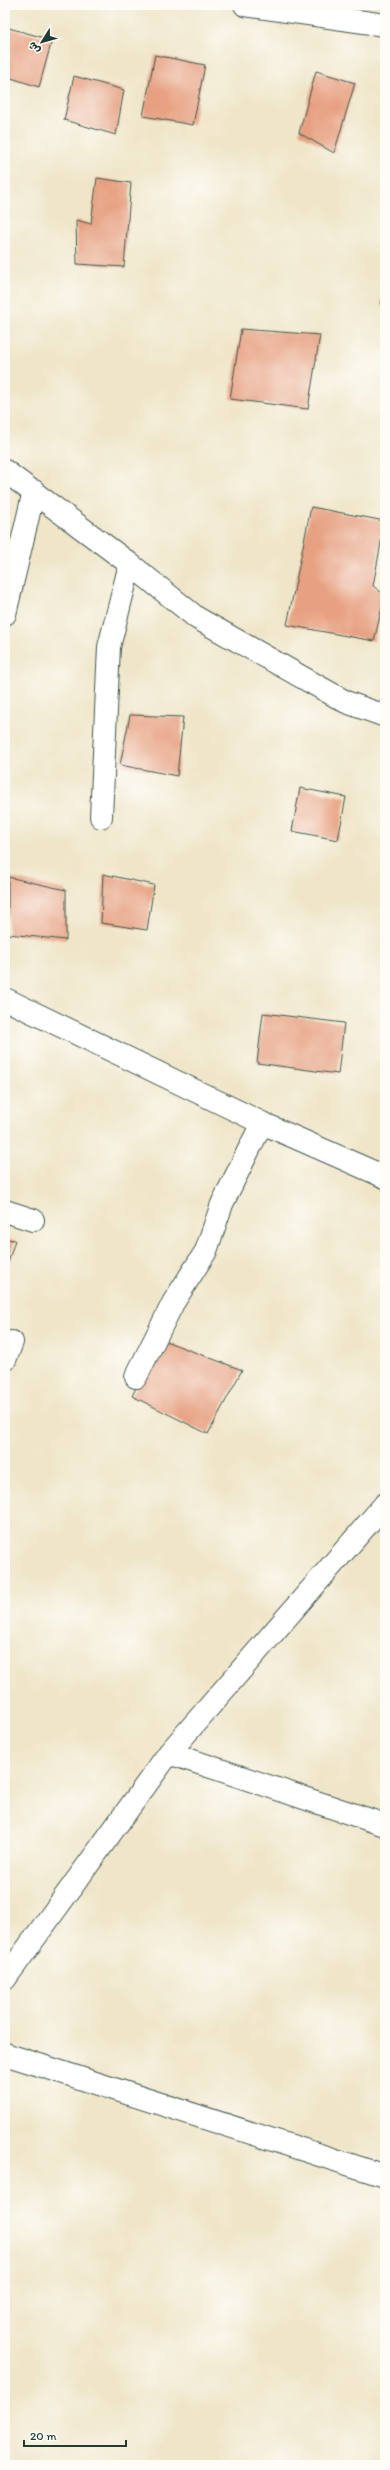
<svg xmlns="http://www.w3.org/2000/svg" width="390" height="2470" font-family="Itim,'Playpen Sans Arabic',sans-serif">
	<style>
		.building { fill: #e7a182 }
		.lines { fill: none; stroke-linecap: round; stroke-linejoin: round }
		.minor-casing { stroke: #3e564a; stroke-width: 24 }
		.minor { stroke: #fff; stroke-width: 22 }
	</style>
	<rect width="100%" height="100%" fill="#fdfcf7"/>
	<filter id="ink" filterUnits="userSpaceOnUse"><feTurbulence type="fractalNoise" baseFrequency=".025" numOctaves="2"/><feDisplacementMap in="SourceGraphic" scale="8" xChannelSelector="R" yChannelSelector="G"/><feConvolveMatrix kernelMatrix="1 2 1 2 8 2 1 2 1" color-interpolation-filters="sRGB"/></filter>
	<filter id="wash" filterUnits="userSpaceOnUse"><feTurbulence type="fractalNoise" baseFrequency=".012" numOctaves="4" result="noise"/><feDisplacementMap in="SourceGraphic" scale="16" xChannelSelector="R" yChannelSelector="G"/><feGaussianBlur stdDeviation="0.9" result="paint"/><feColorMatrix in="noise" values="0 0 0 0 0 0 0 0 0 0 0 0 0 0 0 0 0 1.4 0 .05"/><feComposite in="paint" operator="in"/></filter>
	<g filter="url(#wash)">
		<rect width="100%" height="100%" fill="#efe5c8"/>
		<g id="blocks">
			<!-- building -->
			<path class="building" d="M5 27 52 40 39 87 5 76Z
				M155 55 205 65 193 125 143 116Z
				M316 71 355 83 334 153 299 133Z
				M74 76 124 90 116 135 64 120Z
				M97 178 131 183 124 267 77 264 76 220 91 224Z
				M384 289H385V306L381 305Z
				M241 329 320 335 308 409 230 399Z
				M311 507 385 521 373 586 385 595 374 641 287 625Z
				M130 715 183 717 177 776 120 765Z
				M300 788 346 797 338 840 292 831Z
				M103 874 154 885 147 930 101 923Z
				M8 877 66 890V940L8 934Z
				M263 1013 344 1023 338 1074 257 1063Z
				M5 1239 15 1240 5 1273Z
				M160 1339 242 1370 208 1434 132 1396Z"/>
		</g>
	</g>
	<g filter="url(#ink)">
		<use href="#blocks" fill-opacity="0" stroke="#3e564a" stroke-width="1"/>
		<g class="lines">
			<defs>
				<path id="minor" d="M245 5 385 25
					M5 471 130 564 197 618 346 702 385 716
					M5 614 34 491
					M101 817 109 647 130 564
					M5 999 262 1123 385 1177
					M5 1211 33 1220
					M5 1360 12 1342
					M136 1377 173 1303 206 1251 222 1204 262 1123
					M169 1753 385 1825
					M5 1979 169 1753 385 1504
					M5 2054 385 2176"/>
			</defs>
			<!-- minor casing -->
			<use href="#minor" class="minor-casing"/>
			<!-- minor -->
			<use href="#minor" class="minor"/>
		</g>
	</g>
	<!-- margin -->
	<rect width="390" height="2470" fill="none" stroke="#fdfcf7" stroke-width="20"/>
	<!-- north arrow -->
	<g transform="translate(42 42) rotate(233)" stroke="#fdfcf7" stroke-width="3" paint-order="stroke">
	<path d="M0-3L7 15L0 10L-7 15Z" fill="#1f3d34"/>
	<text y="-6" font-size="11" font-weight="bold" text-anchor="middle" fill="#1f3d34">ش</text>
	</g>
	<!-- scale -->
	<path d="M24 2440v6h102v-6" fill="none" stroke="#1f3d34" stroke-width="2"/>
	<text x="30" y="2440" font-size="12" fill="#1f3d34" stroke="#fdfcf7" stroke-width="3" paint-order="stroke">20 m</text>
</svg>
